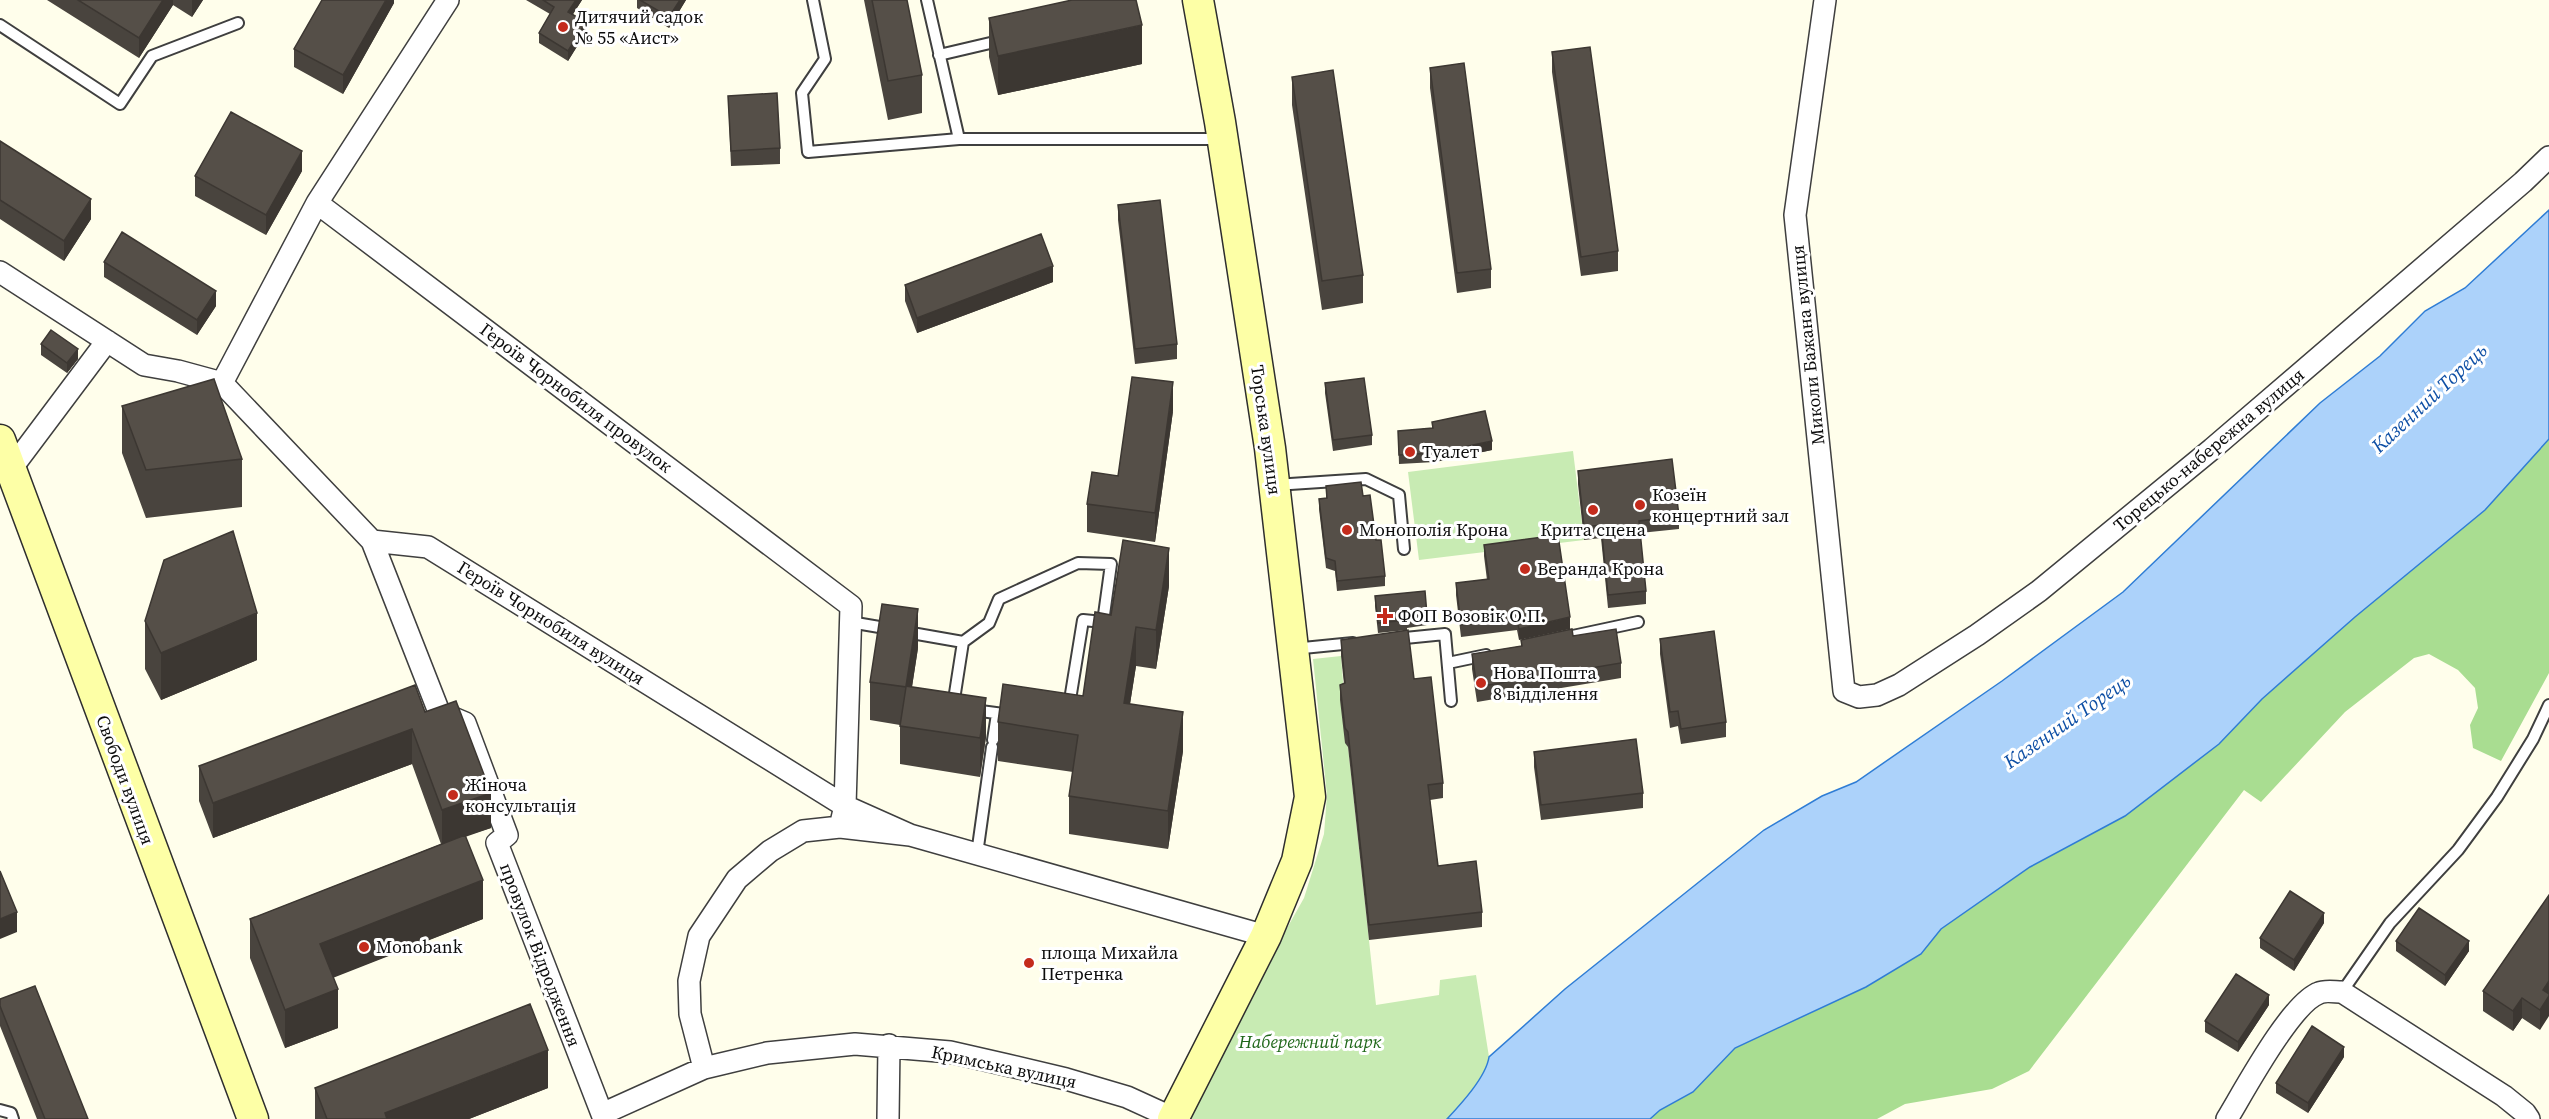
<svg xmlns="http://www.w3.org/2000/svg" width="2549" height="1119" font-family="'Source Serif 4',serif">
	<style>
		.green { fill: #c8ebb3 }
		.forest { fill: #a9dd91 }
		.water { fill: #acd2fa; stroke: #2f7dd5; stroke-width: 1.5 }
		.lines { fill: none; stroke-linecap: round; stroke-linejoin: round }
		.lane-casing { stroke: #3f3f3f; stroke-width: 14 }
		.street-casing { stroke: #3f3f3f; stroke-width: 24 }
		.secondary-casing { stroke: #2e2e2e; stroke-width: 33 }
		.lane { stroke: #fff; stroke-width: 10 }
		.street { stroke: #fff; stroke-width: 21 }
		.secondary { stroke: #fdffa6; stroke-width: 30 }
		.wall { fill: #49443e }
		.shaded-wall { fill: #3c3732 }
		.building { fill: #554f48; stroke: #3c3732; stroke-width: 1.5 }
		.poi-dot { fill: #c42b1c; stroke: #fff; stroke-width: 2 }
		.labels { text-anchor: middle; stroke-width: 6; stroke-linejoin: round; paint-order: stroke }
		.poi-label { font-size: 18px; fill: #0c0c0c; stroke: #fff; text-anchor: start }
		.street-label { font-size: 18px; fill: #0c0c0c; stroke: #fff }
		.park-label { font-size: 18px; font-style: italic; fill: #1f6719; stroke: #fff }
		.water-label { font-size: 20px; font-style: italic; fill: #0e4fa5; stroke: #fff }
	</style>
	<rect width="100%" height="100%" fill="#fffeeb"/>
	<!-- green -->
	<path class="green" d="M1573 451 1584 540 1419 560 1408 472Z
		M1341 656 1348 747 1376 1005 1439 995 1440 980 1476 975 1489 1057C1486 1077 1461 1104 1447 1119H1187L1239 1013 1304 898 1324 834 1327 795 1313 659Z"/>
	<!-- forest -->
	<path class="forest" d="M2549 439V673L2501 761 2473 748 2470 725 2478 708 2475 688 2458 670 2429 654 2414 658 2345 712 2261 802 2244 790 2029 1071 1992 1089 1905 1104 1877 1119H1650L1660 1110 1693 1092 1735 1048 1866 987 1921 954 1941 929 2030 867 2125 816 2219 744 2262 699 2355 617 2485 510Z"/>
	<!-- water -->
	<path class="water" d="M2549 210V439L2485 510 2355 617 2262 699 2219 744 2125 816 2030 867 1941 929 1921 954 1866 987 1735 1048 1693 1092 1660 1110 1650 1119H1447C1461 1104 1486 1077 1489 1057L1565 989 1764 830 1822 796 1856 782 2002 681 2123 592 2320 403 2380 356 2425 311 2465 288Z"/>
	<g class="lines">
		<defs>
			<path id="lane" d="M813 0 825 59 802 93 808 152 959 139
				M927 0 959 139H1219
				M0 25 120 104 152 56 238 23
				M939 55 1003 40
				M1275 485 1366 479 1399 495 1404 549
				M850 622 891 629
				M906 632 963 642 953 706
				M1568 637 1638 622
				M1395 639 1445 634 1451 701
				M963 642 989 623 999 599 1078 563 1111 564 1103 622 1083 620 1069 706
				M1293 649 1353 643
				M1448 663 1486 655
				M973 710 1011 715
				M993 740 997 714
				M977 854 992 747
				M2342 992 2390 923 2458 850 2497 797 2533 739 2549 705
				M0 1110 11 1113 13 1119"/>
			<path id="street" d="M448 0 317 203 851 606 845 806 840 827
				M1825 0 1795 215 1844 691 1859 697 1877 695 1899 685 1977 635 2039 591 2212 449 2523 182 2549 157
				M0 272 144 365 178 371 222 383
				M222 383 372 541 428 547 845 806 910 835
				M222 383 317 203
				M11 469 107 341
				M372 541 439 712 465 723 507 835 497 843 604 1119
				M704 1068 690 1014 689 981 699 936 737 879 770 851 803 831 840 827 910 835 1266 936
				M602 1114 704 1068 767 1053 855 1044 950 1052 1007 1065 1066 1079 1127 1097 1173 1118
				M888 1119 889 1045
				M2227 1119C2244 1091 2291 1003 2319 993 2325 990 2335 992 2342 992L2504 1096 2525 1113 2529 1119"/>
			<path id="secondary" d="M0 440 253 1119
				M1173 1119 1266 936 1297 861 1310 797 1270 448 1220 122 1198 0"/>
		</defs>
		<!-- lane casing -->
		<use href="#lane" class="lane-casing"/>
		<!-- street casing -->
		<use href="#street" class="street-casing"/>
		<!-- secondary casing -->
		<use href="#secondary" class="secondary-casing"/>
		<!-- lane -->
		<use href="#lane" class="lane"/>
		<!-- street -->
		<use href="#street" class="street"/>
		<!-- secondary -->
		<use href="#secondary" class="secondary"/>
	</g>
	<!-- wall -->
	<path class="wall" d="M47 0H203L192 17 173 5 139 58Z
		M394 0V3L343 94 294 67V49Z
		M526 0H582L573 14 586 32 568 61 539 43V33L550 14Z
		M637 0H686L669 28 637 8Z
		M864 0H907L922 75V113L888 120Z
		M989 18 1142 64 998 95 989 57Z
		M1552 52 1618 251V271L1581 276 1552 72Z
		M1430 68 1491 269V288L1457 293 1430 88Z
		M1292 77 1363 275V303L1322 310 1292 105Z
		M728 96 780 148V164L731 166Z
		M0 141 91 219 64 261 0 219Z
		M302 171 266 235 195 196V176Z
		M1118 205 1177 344V359L1135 364 1118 220Z
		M104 262 216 306 197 335 104 277Z
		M1053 282 917 333 905 301V285Z
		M41 344 78 359 67 373 41 355Z
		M1325 383 1372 435V445L1333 451 1325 393Z
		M122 406 242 459V507L146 518 122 453Z
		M1173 411 1155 542 1087 532V504L1118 476Z
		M1432 422 1492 450 1435 462 1399 464 1398 431 1432 428Z
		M1578 471 1679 516V529L1640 533 1646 591V604L1608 608 1601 538 1584 540 1578 484Z
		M1326 486 1363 496 1385 576V586L1337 591 1335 571 1326 568 1319 509V499L1326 498Z
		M1558 535 1519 640 1517 630 1461 637 1456 595V583L1487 580 1484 556V545Z
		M1169 586 1156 669 1136 666 1130 704 1183 751 1168 849 1069 834V796L1073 772 998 761V722L1083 696 1111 615Z
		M1375 596 1427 615V625L1407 628V630L1378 633 1375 606Z
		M145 621 257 660 161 700 145 669Z
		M1573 636 1621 663V678L1477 702 1472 669V654L1521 646V640Z
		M1660 639 1726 722V737L1681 744 1678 726 1670 728 1660 654Z
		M1341 640 1414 679 1443 783V798L1430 800 1438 866 1482 912V927L1369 940 1348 747 1345 743 1340 700V685L1344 684 1341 656Z
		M918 648 912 687 986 737 980 777 900 764V725L870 720V682Z
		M425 712 491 828 465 836 483 919 333 977 338 1028 285 1048 250 958V919L441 844 412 764 213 838 199 801V766Z
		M1534 752 1643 793V808L1541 820 1534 767Z
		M2549 895 2540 1030 2522 1018 2513 1031 2483 1011V991Z
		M2324 923 2294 971 2260 948V938Z
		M2396 941 2469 951 2445 986 2396 951Z
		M0 999 88 1119H37L0 1026Z
		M2269 1005 2238 1052 2205 1032V1021Z
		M2344 1057 2308 1113 2276 1093V1083Z
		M315 1088H548L469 1119H315Z"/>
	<!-- shaded-wall -->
	<path class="shaded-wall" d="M163 0H173V5L139 58V38Z
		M192 0H203L192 17Z
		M386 0H394V3L343 94V75Z
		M576 0H582L568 22V12Z
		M680 0H686L669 28V17Z
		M586 22V32L568 61V51Z
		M1142 25V64L998 95V56Z
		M302 151V171L266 235V215Z
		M91 199V219L64 261V241Z
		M1053 266V282L917 333V318Z
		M216 291V306L197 335V320Z
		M78 349V359L67 373V363Z
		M1173 382V411L1155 542V513Z
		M1492 441V450L1435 462V453Z
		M1169 548V586L1156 669V630Z
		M918 609V648L906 725V686Z
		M257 613V660L161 700V653Z
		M1570 617V629L1519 640V629Z
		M1136 627V666L1124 742V703Z
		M986 698V737L980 777V738Z
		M1183 712V751L1168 849V811Z
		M412 729V764L213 838V803Z
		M491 793V828L442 845V810Z
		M483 880V919L320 983V944Z
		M17 912V932L0 939V919Z
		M2324 913V923L2294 971V960Z
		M2469 941V951L2445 986V975Z
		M2549 981V1016L2540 1030V1010L2543 990Z
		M338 989V1028L285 1048V1010Z
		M2269 995V1005L2238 1052V1042Z
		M2522 998V1018L2513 1031V1011Z
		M2344 1047V1057L2308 1113V1103Z
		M548 1050V1088L469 1119H385V1113Z"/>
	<!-- building -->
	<path class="building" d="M78 0H163L139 38Z
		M322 0H386L343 75 294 49Z
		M543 0H576L568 12 586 22 568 51 539 33 554 7Z
		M640 0H680L669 17Z
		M872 0H907L922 75 888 81Z
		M1072 0H1136L1142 25 998 56 989 18Z
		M1590 47 1618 251 1581 257 1552 52Z
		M1464 63 1491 269 1457 273 1430 68Z
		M1333 70 1363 275 1322 281 1292 77Z
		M777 93 780 148 731 151 728 96Z
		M231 112 302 151 266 215 195 176Z
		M0 141 91 199 64 241 0 200Z
		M1160 200 1177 344 1135 349 1118 205Z
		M122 232 216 291 197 320 104 262Z
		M1041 234 1053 266 917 318 905 285Z
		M51 330 78 349 67 363 41 344Z
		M1132 377 1173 382 1155 513 1087 504 1092 472 1118 476Z
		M1364 378 1372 435 1333 440 1325 383Z
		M214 379 242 459 146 470 122 406Z
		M1485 411 1492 441 1435 453 1399 455 1398 431 1433 428 1432 422Z
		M1672 459 1679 516 1639 521 1646 591 1608 595 1601 525 1584 527 1578 471Z
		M1361 482 1363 496 1370 495 1376 540H1381L1385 576 1337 581 1335 561 1326 558 1319 499 1327 498 1326 486Z
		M233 531 257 613 161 653 145 621 164 560Z
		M1558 535 1570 617 1519 629 1517 619 1461 625 1456 583 1489 579 1484 545Z
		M1123 540 1169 548 1156 630 1136 627 1124 703 1183 712 1168 811 1069 796 1078 735 998 722 1003 684 1083 696 1095 612 1111 615Z
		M1425 591 1427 615 1406 617 1407 620 1378 623 1375 596Z
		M882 604 918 609 906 686 986 698 980 738 900 726 906 687 870 682Z
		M1572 629 1573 636 1616 629 1621 663 1477 687 1472 654 1522 646 1521 640Z
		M1408 630 1414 679 1431 677 1443 783 1428 785 1438 866 1476 861 1482 912 1369 925 1348 732 1345 728 1340 685 1345 683 1341 640Z
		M1714 631 1726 722 1681 729 1678 711 1670 712 1660 639Z
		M415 685 425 712 456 701 491 793 442 810 412 729 213 803 199 766Z
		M1636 739 1643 793 1541 805 1534 752Z
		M465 835 483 880 320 944 338 989 285 1010 250 919Z
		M0 871 17 912 0 919Z
		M2290 891 2324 913 2294 960 2260 938Z
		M2549 895V981L2543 990 2549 994V996L2540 1010 2522 998 2513 1011 2483 991Z
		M2419 908 2469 941 2445 975 2396 941Z
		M2236 974 2269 995 2238 1042 2205 1021Z
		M35 986 88 1119H45L0 1006V999Z
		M530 1004 548 1050 385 1113 387 1119H327L315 1088Z
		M2312 1026 2344 1047 2308 1103 2276 1083Z"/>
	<!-- markers -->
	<g class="poi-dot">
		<circle cx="563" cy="27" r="6"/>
		<circle cx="1410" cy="452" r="6"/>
		<circle cx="1640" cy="505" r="6"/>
		<circle cx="1593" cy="510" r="6"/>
		<circle cx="1347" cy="530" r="6"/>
		<circle cx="1525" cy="569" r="6"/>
		<path d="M1382 607h6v6h6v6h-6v6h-6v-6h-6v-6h6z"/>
		<circle cx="1481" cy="683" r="6"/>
		<circle cx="453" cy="795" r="6"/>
		<circle cx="364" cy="947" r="6"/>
		<circle cx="1029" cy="963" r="6"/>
	</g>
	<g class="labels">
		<!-- poi labels -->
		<g class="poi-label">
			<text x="575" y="23">Дитячий садок<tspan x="575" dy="21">№ 55 «Аист»</tspan></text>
			<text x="1422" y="458">Туалет</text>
			<text x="1652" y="501">Козеїн<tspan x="1652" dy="21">концертний зал</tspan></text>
			<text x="1359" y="536">Монополія Крона</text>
			<text x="1593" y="536" text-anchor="middle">Крита сцена</text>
			<text x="1537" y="575">Веранда Крона</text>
			<text x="1398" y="622">ФОП Возовік О.П.</text>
			<text x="1493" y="679">Нова Пошта<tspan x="1493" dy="21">8 відділення</tspan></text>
			<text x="465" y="791">Жіноча<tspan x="465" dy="21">консультація</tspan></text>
			<text x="376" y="953">Monobank</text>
			<text x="1041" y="959">площа Михайла<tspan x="1041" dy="21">Петренка</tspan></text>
		</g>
		<!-- street labels -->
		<g class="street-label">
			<text transform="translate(1808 345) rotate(-96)" y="6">Миколи Бажана вулиця</text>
			<text transform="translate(576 398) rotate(37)" y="6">Героїв Чорнобиля провулок</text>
			<text transform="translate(1266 430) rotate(82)" y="6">Торська вулиця</text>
			<text transform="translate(2209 450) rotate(-40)" y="6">Торецько-набережна вулиця</text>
			<text transform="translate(551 623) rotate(32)" y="6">Героїв Чорнобиля вулиця</text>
			<text transform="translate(125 780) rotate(70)" y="6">Свободи вулиця</text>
			<text transform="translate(540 955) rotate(69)" y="6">провулок Відродження</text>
			<text transform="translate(1004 1067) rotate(12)" y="6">Кримська вулиця</text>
		</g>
		<!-- park labels -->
		<g class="park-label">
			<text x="1310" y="1048">Набережний парк</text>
		</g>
		<!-- water labels -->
		<g class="water-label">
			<text transform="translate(2429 398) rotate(-43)" y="7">Казенний Торець</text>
			<text transform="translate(2067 721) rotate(-35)" y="7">Казенний Торець</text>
		</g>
	</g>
</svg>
